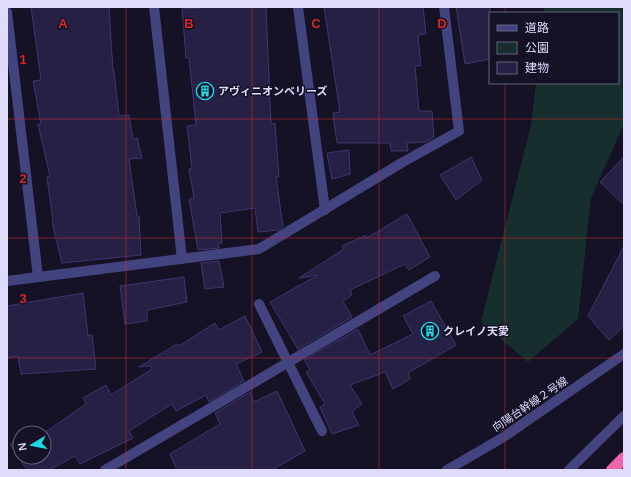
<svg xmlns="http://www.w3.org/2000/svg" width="631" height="477" font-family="Helvetica,'Noto Sans JP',sans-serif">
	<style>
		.green { fill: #162f2e }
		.building { fill: #272045; stroke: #3f356f }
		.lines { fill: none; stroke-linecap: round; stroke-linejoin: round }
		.minor { stroke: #434380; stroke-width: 10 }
		.highway { stroke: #ee63aa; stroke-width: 12 }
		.grid { fill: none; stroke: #d62828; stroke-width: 1; stroke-opacity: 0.55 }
		.labels { text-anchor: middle; stroke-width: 3; stroke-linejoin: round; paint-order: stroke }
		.poi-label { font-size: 11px; font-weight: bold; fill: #dedbfb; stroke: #151226; text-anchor: start }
		.street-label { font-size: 11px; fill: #dedbfb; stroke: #151226 }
		.grid-label { font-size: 13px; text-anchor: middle; font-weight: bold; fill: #d62828; stroke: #151226; stroke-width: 3; stroke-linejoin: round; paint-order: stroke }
	</style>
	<rect width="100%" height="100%" fill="#151226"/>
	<!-- green -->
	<path class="green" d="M544 7H624V124L591 198 578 319 528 362 481 322 531 125 536 83H618V13H543Z"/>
	<!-- building -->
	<path class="building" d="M31 7H109L113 71H114L119 116 129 115 133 139 137 138 142 158 129 159 137 216H139L141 255 62 263 52 222 53 221 47 177 50 176 38 124H41L33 81 41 80Z
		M212 7H266L271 124 275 123 279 177H276L283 227 279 230 258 232 255 208 220 213 222 243H218L219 248 198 250 189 199 194 198 189 169 192 168 187 126 196 125 189 58H186L182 9Z
		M324 7H423L426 34 418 35 421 66H415L419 111H432L434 137 426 142 407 143 408 151H391L390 143H337L333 113 340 112Z
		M456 7H490V59L465 64Z
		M349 150 350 174 332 179 327 153Z
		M471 157 482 180 456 200 440 175Z
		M624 157V205L600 182Z
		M407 214 430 257 409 270 405 264 350 290 352 295 343 301 352 317 298 349 270 302 318 275 299 278 344 249 342 246 366 235 367 238Z
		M624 246V326L609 340 588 316Z
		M219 261 224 287 205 289 201 263Z
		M184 277 187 302 147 310V321L125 324 120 286Z
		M83 293 88 336 92 335 96 369 21 374 18 356 7 358V306Z
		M431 301 456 345 408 373 410 379 393 389 385 372 350 385 362 404 352 412 359 425 332 434 320 407 325 404 306 372 310 370 304 360 358 329 370 355 413 334 403 316Z
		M245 316 262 352 236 364 244 381 209 402 206 395 176 411 172 404 129 431 133 438 80 464 75 456 49 470H27L10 444 20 438V457H44V433L86 404 83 398 106 385 111 395 152 369 151 366 139 367 177 344 179 346 215 323 219 330Z
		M277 391 305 451 272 470H177L170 454 220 424 215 413 250 392 254 402Z"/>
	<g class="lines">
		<!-- minor -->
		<path class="minor" d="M154 7 182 259
			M298 7 325 210
			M7 12 38 277
			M7 281 259 249 403 162 459 131 444 7
			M259 304 322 431
			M105 470 435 276
			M447 470 502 438 624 354
			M569 470 624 416"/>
		<!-- highway -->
		<path class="highway" d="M612 470 624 458"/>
	</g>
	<!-- grid -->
	<path class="grid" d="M126 7V470M252 7V470M379 7V470M505 7V13M505 83V470M7 119H624M7 238H624M7 358H624"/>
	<!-- icons -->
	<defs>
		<symbol id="building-ring" viewBox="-11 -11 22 22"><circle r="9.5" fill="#151226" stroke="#1cd9e6" stroke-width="1.5"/><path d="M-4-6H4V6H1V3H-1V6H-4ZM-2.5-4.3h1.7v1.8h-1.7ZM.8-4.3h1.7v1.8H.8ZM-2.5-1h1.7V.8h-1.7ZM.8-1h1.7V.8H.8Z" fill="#1cd9e6"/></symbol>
	</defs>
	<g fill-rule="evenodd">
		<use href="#building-ring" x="195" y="81" width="20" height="20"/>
		<use href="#building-ring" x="420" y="321" width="20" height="20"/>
	</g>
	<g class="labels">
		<!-- poi labels -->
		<g class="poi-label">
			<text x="218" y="95">アヴィニオンベリーズ</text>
			<text x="443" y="335">クレイノ天愛</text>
		</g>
		<!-- street labels -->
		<g class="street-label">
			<text transform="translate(530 404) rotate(-34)" y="4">向陽台幹線２号線</text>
		</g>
	</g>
	<g class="grid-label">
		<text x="63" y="28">A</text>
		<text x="189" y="28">B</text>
		<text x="316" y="28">C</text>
		<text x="442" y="28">D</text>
		<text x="23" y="64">1</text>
		<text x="23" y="183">2</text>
		<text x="23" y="303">3</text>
	</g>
	<!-- border -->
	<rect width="631" height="477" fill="none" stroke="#dedbfb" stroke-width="16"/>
	<!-- legend -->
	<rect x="489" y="12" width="130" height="72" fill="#151226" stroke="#65627b"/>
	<rect x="497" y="25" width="20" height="6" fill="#434380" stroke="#65627b"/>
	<text x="525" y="32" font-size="12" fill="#dedbfb">道路</text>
	<rect x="497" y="42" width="20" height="12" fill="#162f2e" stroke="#65627b"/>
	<text x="525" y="52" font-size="12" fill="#dedbfb">公園</text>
	<rect x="497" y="62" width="20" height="12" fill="#272045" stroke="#65627b"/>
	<text x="525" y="72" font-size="12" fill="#dedbfb">建物</text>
	<!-- north arrow -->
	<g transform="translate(32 445) rotate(260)"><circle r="19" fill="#151226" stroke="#65627b"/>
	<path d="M0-3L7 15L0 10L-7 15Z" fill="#1cd9e6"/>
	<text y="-6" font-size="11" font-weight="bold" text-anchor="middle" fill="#dedbfb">N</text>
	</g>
</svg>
